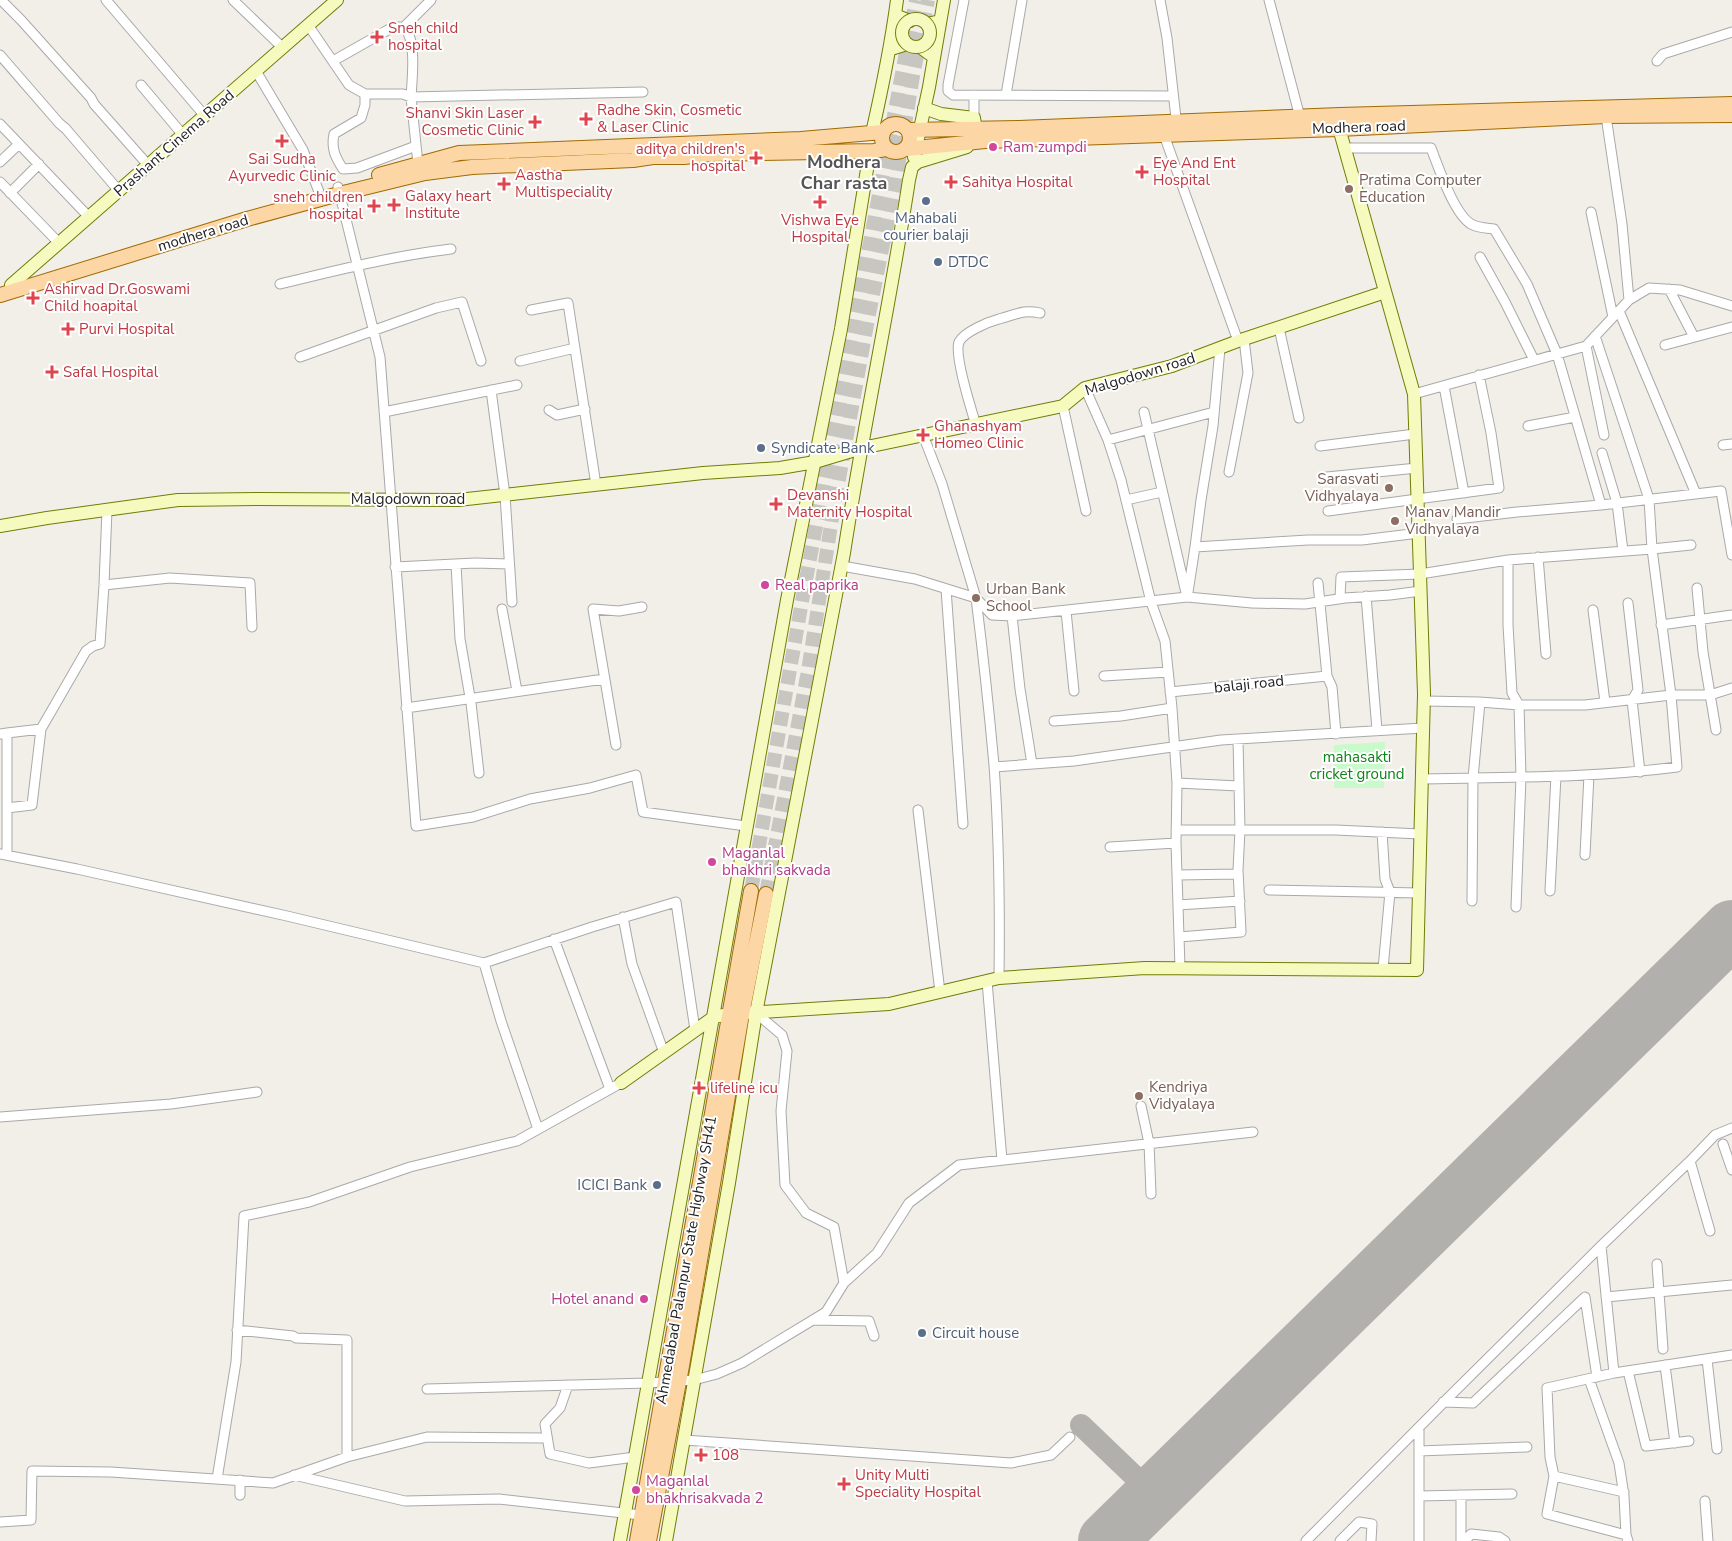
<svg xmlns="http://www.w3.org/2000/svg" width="1732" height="1541" font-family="'Nunito Sans',sans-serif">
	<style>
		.park { fill: #c8facc }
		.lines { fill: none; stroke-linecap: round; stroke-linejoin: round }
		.taxiway { stroke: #b1b0ac; stroke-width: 22 }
		.runway { stroke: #b1b0ac; stroke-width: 58 }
		.primary-tunnel { stroke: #c8c6c1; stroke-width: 14; stroke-dasharray: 14 7; stroke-linecap: butt }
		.street-casing { stroke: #a9a9a9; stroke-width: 11 }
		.secondary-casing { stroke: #707d05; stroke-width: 14 }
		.primary-casing { stroke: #a06b00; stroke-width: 16 }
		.street { stroke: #fff; stroke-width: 9 }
		.secondary { stroke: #f7fabf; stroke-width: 12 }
		.primary { stroke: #fcd6a4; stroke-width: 14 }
		.secondary-bridge-casing { stroke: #707d05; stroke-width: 14; stroke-linecap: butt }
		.secondary-bridge { stroke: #f7fabf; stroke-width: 12 }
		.health-dot { fill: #e0444e; stroke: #fff; stroke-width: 2 }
		.hotel-dot { fill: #d1479c; stroke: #fff; stroke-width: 2 }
		.education-dot { fill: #8d6e63; stroke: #fff; stroke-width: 2 }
		.service-dot { fill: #5c6f8a; stroke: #fff; stroke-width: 2 }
		.labels { text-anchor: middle; stroke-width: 4; stroke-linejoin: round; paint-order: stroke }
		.health-label { font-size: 15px; fill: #be3a42; stroke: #fff; text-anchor: start }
		.street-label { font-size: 15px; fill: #222; stroke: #fff }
		.hotel-label { font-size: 15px; fill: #b23c85; stroke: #fff; text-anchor: start }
		.education-label { font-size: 15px; fill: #785e54; stroke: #fff; text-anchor: start }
		.service-label { font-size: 15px; fill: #4e5e75; stroke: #fff; text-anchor: start }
		.park-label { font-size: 15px; fill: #0c8416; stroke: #fff }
		.quarter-label { font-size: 18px; font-weight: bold; fill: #555; stroke: #fff }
	</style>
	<rect width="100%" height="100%" fill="#f2efe9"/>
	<!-- park -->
	<path class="park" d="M1385 742 1384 788H1334V745Z"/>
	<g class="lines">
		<!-- taxiway -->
		<path class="taxiway" d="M1081 1425 1154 1495"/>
		<!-- runway -->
		<path class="runway" d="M1107 1541 1732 929"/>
		<!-- primary-tunnel -->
		<path class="primary-tunnel" d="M751 891 804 590 916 0
			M766 894 808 671 833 512 868 319 895 185 913 76 928 0"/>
		<defs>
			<path id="street" d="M1 0 21 20 91 98 94 104 148 165
				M106 0 205 116
				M233 0 283 48
				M964 0 948 85V91L953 95 1173 96
				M1160 0 1167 38 1177 127
				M1269 0 1301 121
				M308 25 349 85 365 94H403L411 97 418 164
				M404 27 431 0
				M0 55 59 123 66 129 119 191
				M333 61 393 27H404C417 40 412 79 411 97L643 92
				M1657 61 1663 54 1732 32
				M256 71 303 150 319 192
				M141 85 183 135
				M365 94V105L361 118 334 134C331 148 335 157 343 169L357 168 416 146
				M974 95V118
				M1006 95 1022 0
				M1606 116 1622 224 1629 300
				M0 124 89 217
				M1164 135 1238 341
				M1344 148H1431C1438 166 1454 214 1471 224 1478 228 1486 228 1494 229L1527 284 1557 354 1601 505
				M0 162 19 144
				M0 182 59 243
				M338 187 380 357 416 826 473 817 530 799 590 788 636 775 643 812 746 826
				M10 193 39 164
				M1591 212 1613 317
				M1480 257 1505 302 1534 360
				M280 284C337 270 393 256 451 249
				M1669 289 1694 337
				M531 310 568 303 596 485
				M1619 311 1696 494
				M1279 328 1299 418
				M1595 336 1649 499 1652 549 1691 545
				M1665 345 1732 327
				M1586 346 1604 435
				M1220 348 1213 426 1201 500 1195 547 1308 540H1362L1419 533
				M300 357 436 308 462 302 481 361
				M520 361 575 348
				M1444 386 1464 493
				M1085 388 1108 440 1121 480 1151 602 1165 641 1172 708 1177 783 1176 843 1180 968
				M491 390 505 495 512 602
				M1414 394 1586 346 1629 300 1649 288 1680 290 1732 306
				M1063 406 1086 511
				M549 410 557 415 585 409
				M384 412 517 385
				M1144 412 1187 597
				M976 425C971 409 954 355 959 342 964 332 988 322 999 319 1016 315 1022 309 1040 313
				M1528 426 1575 417
				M923 435 942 484 976 598 992 615 1012 616 1187 597 1252 603 1305 604 1345 598 1390 595 1421 591
				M1108 440 1214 412
				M1723 445 1732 444
				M1320 446 1415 434
				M1602 453 1617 503 1623 551
				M1229 472 1248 373 1244 339
				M1327 477 1417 468
				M1126 500 1162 492
				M1328 511 1499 488 1491 433 1479 375
				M1457 519 1517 512 1601 505 1721 491 1732 555
				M1538 557 1546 654
				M1508 560V625L1512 693 1519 705 1521 777 1516 907
				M456 564 460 639 471 703 479 773
				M842 566 915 579 976 598C983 654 989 709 994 765 999 836 1000 907 999 978
				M395 567 475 563 509 564
				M1318 583 1327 676 1332 687 1336 734
				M104 585 170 578 250 583 252 627
				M1697 588 1703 652 1716 730
				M946 589 963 824
				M1188 592 1195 547
				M1366 596 1377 730
				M1340 598 1341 577 1420 574 1508 560 1652 549 1671 695 1677 767C1593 778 1507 777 1422 779
				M1628 603 1638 690 1632 700 1640 772
				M502 609 517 691
				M1593 610 1605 702
				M1066 611 1074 691
				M1012 616 1020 689 1032 764
				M1661 625 1732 615
				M1104 676 1168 672
				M1170 692 1327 676
				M1424 701 1480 702 1519 705H1585L1671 695H1710L1732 688
				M406 708 604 679
				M1054 721 1121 716 1172 708
				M7 733 41 729 86 651 93 646 100 644 104 585 107 510
				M0 734 7 733V855
				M616 745 593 609 619 611 642 607
				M994 767 1074 761 1221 740 1423 728
				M1177 783 1239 786
				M7 808 32 805 41 729
				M918 810 940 992
				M1176 830H1336L1420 834
				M1382 832 1385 879 1390 892 1383 969
				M1110 847 1176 843
				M0 854 77 869 287 916 484 963 592 927 676 902 695 1030
				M1585 855 1589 775
				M1177 875 1238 874
				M1269 890 1419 893
				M1550 891 1556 776
				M1472 901 1473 778 1480 702
				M1178 905 1240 901
				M623 917 632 964 664 1053
				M1179 937 1241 932 1238 870 1240 830 1238 739
				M554 939 610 1089
				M484 963 501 1021 538 1129
				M987 981 1002 1160
				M756 1013 782 1035 787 1051 781 1111 785 1185 806 1213 834 1227 844 1283
				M1141 1106 1149 1143 1151 1194
				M0 1117 171 1104 257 1092
				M1723 1144 1732 1170
				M1690 1161 1710 1231
				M1601 1246 1614 1373 1732 1355
				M1657 1264 1663 1349
				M1606 1297 1732 1285
				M813 1320 869 1321 874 1336
				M237 1330 293 1336 296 1338 347 1340V1457
				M1707 1359 1717 1449
				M1665 1365 1675 1443
				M1628 1371 1646 1446 1689 1441
				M1614 1373 1547 1388 1550 1457 1554 1476 1547 1514 1626 1535
				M1589 1379 1619 1463 1624 1496 1626 1535 1628 1541
				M568 1385 560 1408 545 1424 550 1454 589 1463 635 1457
				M427 1389 648 1383 694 1380 717 1374 742 1363 826 1312 844 1283 877 1253 909 1203 959 1165 1253 1132
				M1443 1402 1473 1403 1585 1297 1597 1377
				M684 1440 1011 1463 1051 1455 1070 1437
				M1419 1451 1527 1447
				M294 1475 405 1501 499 1499 641 1515
				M1554 1476 1624 1492
				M217 1479 236 1362 244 1216 309 1202 410 1167 517 1141 621 1083
				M240 1480V1495
				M1461 1495V1541
				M1419 1496 1512 1494
				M1705 1501 1708 1541
				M0 1522 31 1520 32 1471 111 1472 273 1483 347 1457 427 1437 547 1438
				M1306 1541 1451 1395 1601 1246 1690 1161 1715 1135 1732 1128
				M1340 1541 1359 1522 1372 1524 1371 1541
				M1419 1541V1427
				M1465 1541 1471 1534 1499 1537 1505 1541"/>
			<path id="secondary" d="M895 15 910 21
				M927 24 940 21
				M920 47 934 57
				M891 49 907 44
				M924 108 941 114 974 118 976 130
				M872 133C882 89 891 45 897 0
				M914 157 929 87 944 0
				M11 285 337 0
				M0 526 47 518 178 500 257 499 458 500 703 473 780 468 815 462 862 448 1063 406 1085 388 1172 366 1238 341 1385 292
				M621 1083 714 1017 729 1014 889 1004 999 978 1145 968 1417 970 1424 694 1414 394 1337 121
				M620 1541 787 600 841 329 870 151
				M666 1541 729 1183 756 1013 844 553C863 428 890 305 909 180L912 167 918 162 967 147"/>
			<path id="primary" d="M882 138a14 14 0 1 1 28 0a14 14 0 1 1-28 0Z
				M908 130 1019 128 1340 115 1732 104
				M906 149 985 141 1339 129 1606 116 1732 115
				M379 175 459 153 801 139 883 132
				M0 295 247 219 339 194 425 173 472 167 633 160 653 157H684L711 154 874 151 886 149
				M637 1541 751 891
				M649 1541 682 1366 742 1014 766 894"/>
		</defs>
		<!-- street casing -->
		<use href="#street" class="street-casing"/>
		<!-- secondary casing -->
		<use href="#secondary" class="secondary-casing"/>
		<!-- primary casing -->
		<use href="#primary" class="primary-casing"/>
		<!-- street -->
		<use href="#street" class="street"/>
		<!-- secondary -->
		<use href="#secondary" class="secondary"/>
		<!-- primary -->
		<use href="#primary" class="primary"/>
		<defs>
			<path id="secondary-bridge" d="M902 33a14 14 0 1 1 28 0a14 14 0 1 1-28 0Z"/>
		</defs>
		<!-- secondary-bridge casing -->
		<use href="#secondary-bridge" class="secondary-bridge-casing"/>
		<!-- secondary-bridge -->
		<use href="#secondary-bridge" class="secondary-bridge"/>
	</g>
	<!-- markers -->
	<g class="health-dot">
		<path d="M374.5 29.5h5v5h5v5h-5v5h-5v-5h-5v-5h5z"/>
		<path d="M583.5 111.5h5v5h5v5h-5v5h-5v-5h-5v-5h5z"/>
		<path d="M532.5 114.5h5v5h5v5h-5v5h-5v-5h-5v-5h5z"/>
		<path d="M279.5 133.5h5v5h5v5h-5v5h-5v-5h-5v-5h5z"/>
		<path d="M753.5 150.5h5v5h5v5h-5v5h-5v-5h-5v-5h5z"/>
		<path d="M1139.5 164.5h5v5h5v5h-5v5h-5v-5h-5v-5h5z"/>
		<path d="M948.5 174.5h5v5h5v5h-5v5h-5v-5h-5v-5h5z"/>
		<path d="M501.5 176.5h5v5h5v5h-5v5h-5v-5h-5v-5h5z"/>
		<path d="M817.5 194.5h5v5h5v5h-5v5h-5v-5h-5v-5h5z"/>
		<path d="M391.5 197.5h5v5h5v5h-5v5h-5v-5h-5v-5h5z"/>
		<path d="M371.5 198.5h5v5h5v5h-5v5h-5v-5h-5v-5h5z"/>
		<path d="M30.5 290.5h5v5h5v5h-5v5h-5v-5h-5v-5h5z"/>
		<path d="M65.5 321.5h5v5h5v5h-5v5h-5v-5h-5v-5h5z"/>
		<path d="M49.5 364.5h5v5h5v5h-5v5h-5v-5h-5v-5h5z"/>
		<path d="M920.5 427.5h5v5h5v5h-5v5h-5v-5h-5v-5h5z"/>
		<path d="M773.5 496.5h5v5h5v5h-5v5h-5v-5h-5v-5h5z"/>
		<path d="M696.5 1080.5h5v5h5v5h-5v5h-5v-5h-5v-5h5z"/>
		<path d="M698.5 1447.5h5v5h5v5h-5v5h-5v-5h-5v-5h5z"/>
		<path d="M841.5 1476.5h5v5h5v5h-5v5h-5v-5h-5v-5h5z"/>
	</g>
	<g class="hotel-dot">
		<circle cx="993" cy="147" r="5"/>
		<circle cx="765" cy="585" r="5"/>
		<circle cx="712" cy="862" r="5"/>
		<circle cx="644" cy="1299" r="5"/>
		<circle cx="636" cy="1490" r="5"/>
	</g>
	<g class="education-dot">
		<circle cx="1349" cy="189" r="5"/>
		<circle cx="1389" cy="488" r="5"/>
		<circle cx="1395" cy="521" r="5"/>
		<circle cx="976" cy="598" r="5"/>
		<circle cx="1139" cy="1096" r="5"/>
	</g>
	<g class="service-dot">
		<circle cx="926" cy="201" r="5"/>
		<circle cx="938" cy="262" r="5"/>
		<circle cx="761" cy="448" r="5"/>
		<circle cx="657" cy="1185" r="5"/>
		<circle cx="922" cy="1333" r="5"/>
	</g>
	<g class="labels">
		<!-- health labels -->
		<g class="health-label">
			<text x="388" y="33">Sneh child<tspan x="388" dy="17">hospital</tspan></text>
			<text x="597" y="115">Radhe Skin, Cosmetic<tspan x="597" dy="17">&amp; Laser Clinic</tspan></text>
			<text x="524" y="118" text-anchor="end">Shanvi Skin Laser<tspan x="524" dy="17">Cosmetic Clinic</tspan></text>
			<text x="745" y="154" text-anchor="end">aditya children's<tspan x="745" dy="17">hospital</tspan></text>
			<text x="282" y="164" text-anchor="middle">Sai Sudha<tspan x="282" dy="17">Ayurvedic Clinic</tspan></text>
			<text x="1153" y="168">Eye And Ent<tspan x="1153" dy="17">Hospital</tspan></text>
			<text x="515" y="180">Aastha<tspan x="515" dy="17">Multispeciality</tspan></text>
			<text x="962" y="187">Sahitya Hospital</text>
			<text x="405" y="201">Galaxy heart<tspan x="405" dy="17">Institute</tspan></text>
			<text x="363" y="202" text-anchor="end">sneh children<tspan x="363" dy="17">hospital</tspan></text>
			<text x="820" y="225" text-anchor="middle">Vishwa Eye<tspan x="820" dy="17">Hospital</tspan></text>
			<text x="44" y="294">Ashirvad Dr.Goswami<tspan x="44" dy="17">Child hoapital</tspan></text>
			<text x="79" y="334">Purvi Hospital</text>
			<text x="63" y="377">Safal Hospital</text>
			<text x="934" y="431">Ghanashyam<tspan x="934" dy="17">Homeo Clinic</tspan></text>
			<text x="787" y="500">Devanshi<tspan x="787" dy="17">Maternity Hospital</tspan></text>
			<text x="710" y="1093">lifeline icu</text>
			<text x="712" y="1460">108</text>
			<text x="855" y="1480">Unity Multi<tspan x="855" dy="17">Speciality Hospital</tspan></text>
		</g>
		<!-- street labels -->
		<g class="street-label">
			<text transform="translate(1359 127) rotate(-2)" y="5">Modhera road</text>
			<text transform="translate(174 143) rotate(-41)" y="5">Prashant Cinema Road</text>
			<text transform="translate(203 233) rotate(-17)" y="5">modhera road</text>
			<text transform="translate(1140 374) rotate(-17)" y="5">Malgodown road</text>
			<text x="408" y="504">Malgodown road</text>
			<text transform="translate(1249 684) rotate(-6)" y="5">balaji road</text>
			<text transform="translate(686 1260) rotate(-80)" y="5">Ahmedabad Palanpur State Highway SH41</text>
		</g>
		<!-- hotel labels -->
		<g class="hotel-label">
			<text x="1003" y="152">Ram zumpdi</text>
			<text x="775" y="590">Real paprika</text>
			<text x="722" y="858">Maganlal<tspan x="722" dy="17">bhakhri sakvada</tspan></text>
			<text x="634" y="1304" text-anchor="end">Hotel anand</text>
			<text x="646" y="1486">Maganlal<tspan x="646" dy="17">bhakhrisakvada 2</tspan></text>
		</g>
		<!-- education labels -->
		<g class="education-label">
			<text x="1359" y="185">Pratima Computer<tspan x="1359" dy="17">Education</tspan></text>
			<text x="1379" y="484" text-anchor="end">Sarasvati<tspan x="1379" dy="17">Vidhyalaya</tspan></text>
			<text x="1405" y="517">Manav Mandir<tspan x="1405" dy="17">Vidhyalaya</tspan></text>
			<text x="986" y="594">Urban Bank<tspan x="986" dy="17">School</tspan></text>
			<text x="1149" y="1092">Kendriya<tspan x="1149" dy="17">Vidyalaya</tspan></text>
		</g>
		<!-- service labels -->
		<g class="service-label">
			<text x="926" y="223" text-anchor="middle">Mahabali<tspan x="926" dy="17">courier balaji</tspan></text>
			<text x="948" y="267">DTDC</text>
			<text x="771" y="453">Syndicate Bank</text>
			<text x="647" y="1190" text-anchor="end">ICICI Bank</text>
			<text x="932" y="1338">Circuit house</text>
		</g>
		<!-- park labels -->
		<g class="park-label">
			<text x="1357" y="762">mahasakti<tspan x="1357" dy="17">cricket ground</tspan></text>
		</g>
		<!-- quarter labels -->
		<g class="quarter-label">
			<text x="844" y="168">Modhera<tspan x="844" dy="21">Char rasta</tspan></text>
		</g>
	</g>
</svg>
